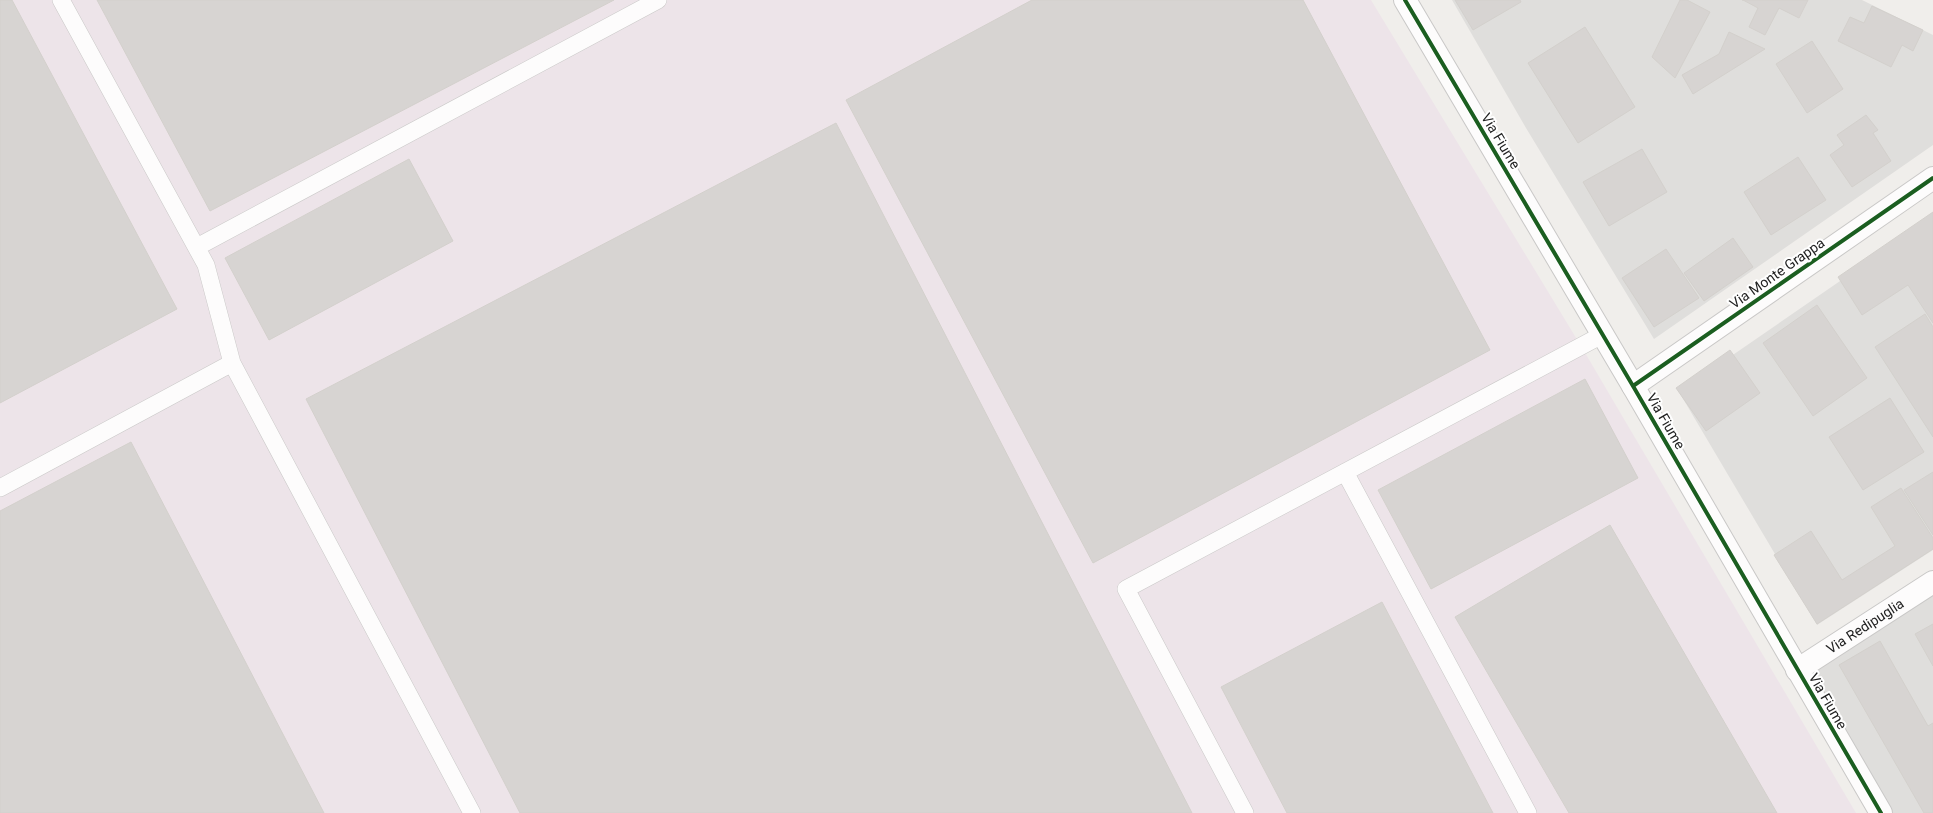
<svg xmlns="http://www.w3.org/2000/svg" width="1933" height="813" font-family="Roboto,sans-serif">
	<style>
		.residential { fill: #dfdedc }
		.industrial { fill: #ede4e9 }
		.building { fill: #d7d4d2; stroke: #d3d0cc }
		.lines { fill: none; stroke-linecap: round; stroke-linejoin: round }
		.service-casing { stroke: #c9c8c7; stroke-width: 18 }
		.minor-casing { stroke: #c9c8c7; stroke-width: 24 }
		.service { stroke: #fdfcfc; stroke-width: 17 }
		.minor { stroke: #fdfcfc; stroke-width: 22 }
		.cycleway-casing { stroke: #fff; stroke-width: 6 }
		.cycleway { stroke: #1b5e20; stroke-width: 4 }
		.labels { text-anchor: middle; stroke-width: 4; stroke-linejoin: round; paint-order: stroke }
		.street-label { font-size: 14px; fill: #222; stroke: #fff }
	</style>
	<rect width="100%" height="100%" fill="#f0eeeb"/>
	<!-- residential -->
	<path class="residential" d="M1452 0H1862L1933 35V145L1654 339 1526 128Z
		M1933 217V550L1817 625 1679 392Z
		M1933 592V813H1892L1806 675Z"/>
	<!-- industrial -->
	<path class="industrial" d="M0 0H1371L1581 346 1856 813H0Z"/>
	<!-- building -->
	<path class="building" d="M0 0H12L177 309 0 403Z
		M97 0H614L210 211Z
		M1032 0H1303L1490 350 1093 563 846 100Z
		M1455 0H1520L1521 2 1473 30Z
		M1680 0H1687L1710 12 1675 78 1652 57Z
		M1743 0H1742H1808L1799 18 1779 8 1765 35 1749 27 1758 8Z
		M1872 6 1923 30 1913 51 1902 45 1891 67 1838 41 1850 17 1864 23Z
		M1585 27 1635 107 1578 143 1528 63Z
		M1729 32 1765 49 1693 94 1682 75 1719 54Z
		M1812 41 1843 89 1807 113 1776 64Z
		M1866 115 1878 130 1873 133 1891 161 1852 187 1830 155 1844 145 1837 135Z
		M836 123 1192 813H520L306 399Z
		M1642 149 1667 192 1609 226 1583 182Z
		M1798 157 1826 200 1771 235 1744 192Z
		M409 159 453 241 269 340 225 258Z
		M1933 212V323L1908 285 1862 315 1838 277Z
		M1733 238 1753 267 1704 301 1684 273Z
		M1666 249 1699 298 1654 327 1622 278Z
		M1817 305 1867 378 1813 416 1763 343Z
		M1925 314 1933 327V437L1875 347Z
		M1730 350 1760 393 1706 431 1676 388Z
		M1585 379 1638 478 1431 589 1378 490Z
		M1890 398 1924 452 1863 490 1829 437Z
		M131 442 324 813H0V511Z
		M1933 472V535L1904 490Z
		M1901 488 1933 538V549L1817 624 1774 555 1811 531 1842 580 1895 546 1871 507Z
		M1610 525 1777 813H1569L1455 617Z
		M1382 602 1493 813H1287L1221 687Z
		M1933 624V666L1915 634Z
		M1880 641 1928 726 1933 723V813H1924L1839 665Z"/>
	<g class="lines">
		<defs>
			<path id="service" d="M61 0 206 265 232 363 472 813
				M197 247 658 0
				M1345 472 1528 813
				M0 488 232 363
				M1245 813 1126 589 1602 335"/>
			<g id="minor">
				<path d="M1405 0 1633 386 1881 813"/>
				<path d="M1633 386 1933 178"/>
				<path id="s1" d="M1797 670 1933 582"/>
			</g>
		</defs>
		<!-- service casing -->
		<use href="#service" class="service-casing"/>
		<!-- minor casing -->
		<use href="#minor" class="minor-casing"/>
		<!-- service -->
		<use href="#service" class="service"/>
		<!-- minor -->
		<use href="#minor" class="minor"/>
		<defs>
			<path id="cycleway" d="M1405 0 1633 386 1881 813
				M1633 386 1933 178"/>
		</defs>
		<!-- cycleway casing -->
		<use href="#cycleway" class="cycleway-casing"/>
		<!-- cycleway -->
		<use href="#cycleway" class="cycleway"/>
	</g>
	<g class="labels">
		<!-- street labels -->
		<g class="street-label">
			<text transform="translate(1501 141) rotate(59)" y="5">Via Fiume</text>
			<text transform="translate(1777 273) rotate(-35)" y="5">Via Monte Grappa</text>
			<text transform="translate(1666 421) rotate(60)" y="5">Via Fiume</text>
			<text dy="5" stroke="none"><textPath href="#s1" startOffset="81">Via Redipuglia</textPath></text>
			<text transform="translate(1828 701) rotate(60)" y="5">Via Fiume</text>
		</g>
	</g>
</svg>
